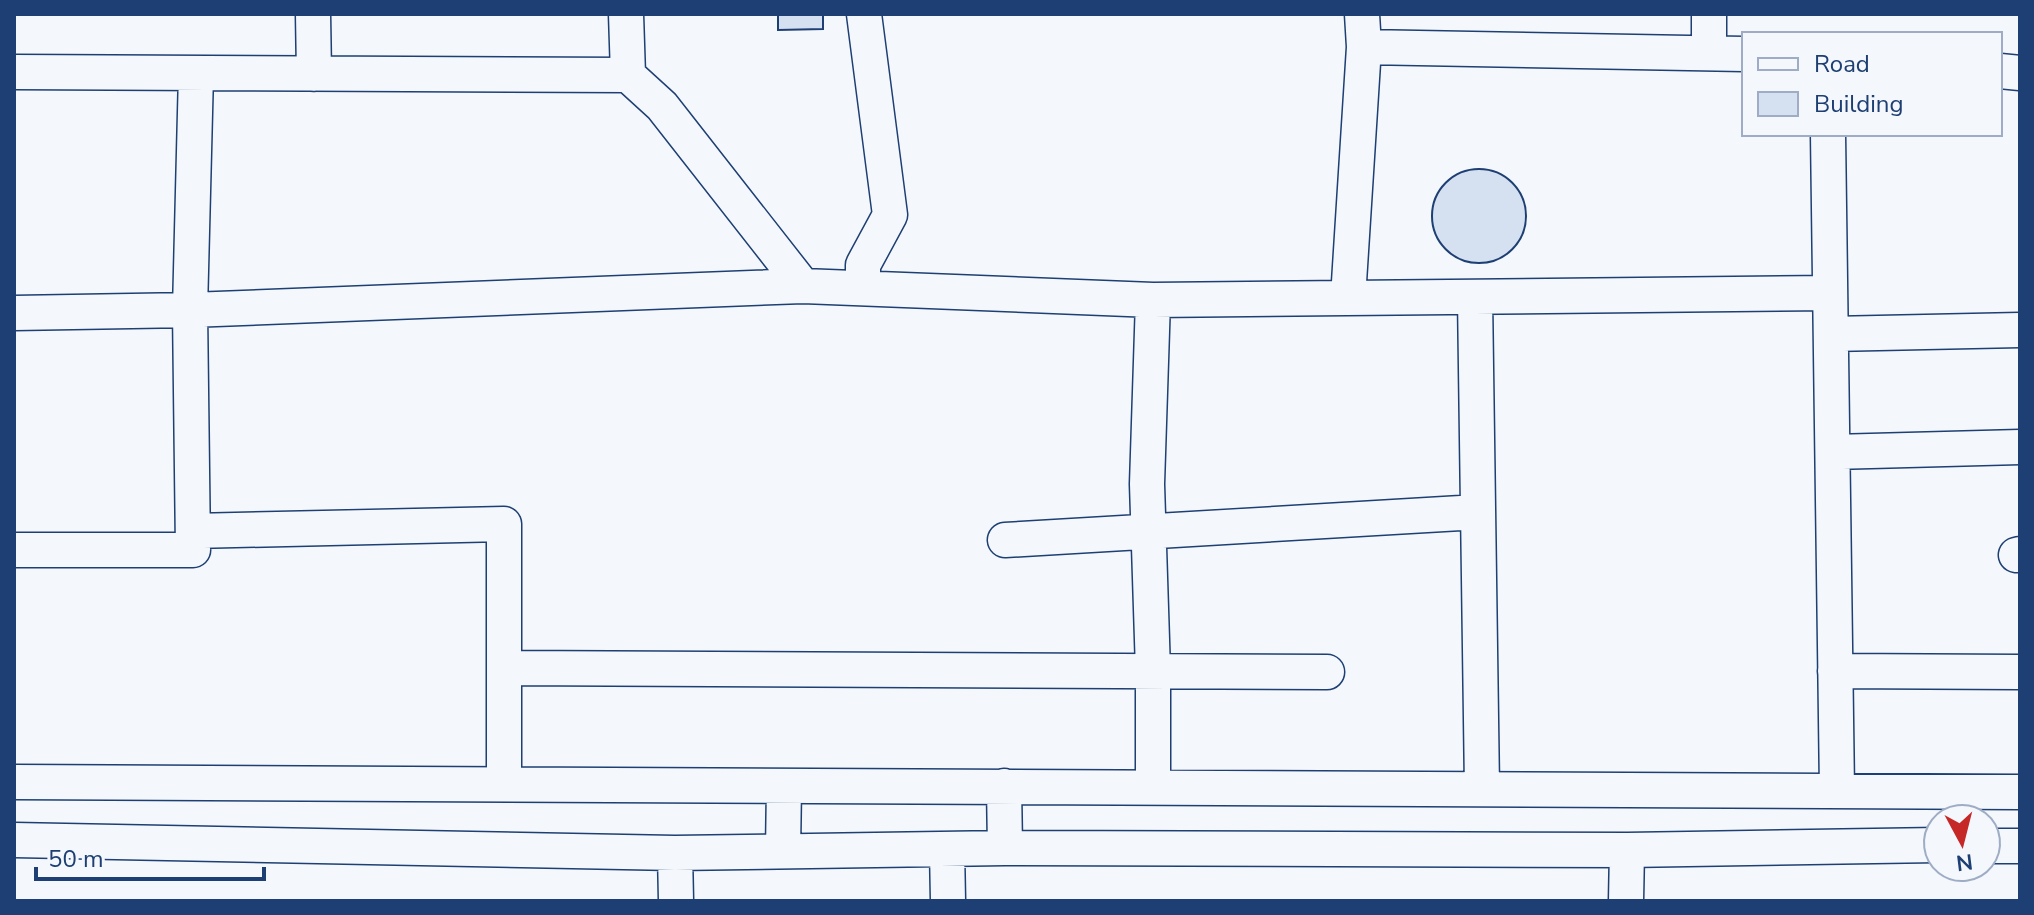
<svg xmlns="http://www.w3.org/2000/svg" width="2034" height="915" font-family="'Nunito Sans',sans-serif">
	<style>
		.building { fill: #d5e0f0; stroke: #1d3f73; stroke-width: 2 }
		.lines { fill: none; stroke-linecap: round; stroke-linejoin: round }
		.minor-casing { stroke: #1d3f73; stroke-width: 37 }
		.minor { stroke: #f4f7fb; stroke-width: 34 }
	</style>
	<rect width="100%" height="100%" fill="#f4f7fb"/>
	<!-- building -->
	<path class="building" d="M778 14H823V29L778 30Z
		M1432 216a47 47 0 1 1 94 0a47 47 0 1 1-94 0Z"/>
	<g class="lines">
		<defs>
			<path id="minor" d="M313 14 314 74
				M626 14 628 75
				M1709 14V52
				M1364 47 1744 54
				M2000 71 2020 73
				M14 72 628 75 662 106 803 286
				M1828 134 1837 791
				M863 287V265L890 215 864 14
				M1475 297 1482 789
				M1348 298 1364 47 1362 14
				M14 313 190 310 803 286 1153 300 1830 293
				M1831 334 2020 330
				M1833 452 2020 447
				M193 531 504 524V784
				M1005 540 1478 512
				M14 550H193L190 310 196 73
				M2016 555 2020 554
				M506 668 1327 672
				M1835 671 2020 672
				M14 782 2020 792
				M1004 786 1005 848
				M1153 787V671L1147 484 1153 300
				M14 840 675 853 1005 848 1627 850 1938 845
				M1986 846H2020
				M947 849 948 901
				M783 851 784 786
				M675 853 676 901
				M1626 901 1627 850"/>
		</defs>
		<!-- minor casing -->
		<use href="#minor" class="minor-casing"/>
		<!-- minor -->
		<use href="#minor" class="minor"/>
	</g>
	<!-- border -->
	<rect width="2034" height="915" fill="none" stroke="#1d3f73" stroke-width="32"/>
	<!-- legend -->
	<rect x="1742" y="32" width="260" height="104" fill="#f4f7fb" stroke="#9eadc5" stroke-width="2"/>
	<rect x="1758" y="58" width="40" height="12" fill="#f4f7fb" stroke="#9eadc5" stroke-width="2"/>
	<text x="1814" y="72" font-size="24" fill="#1d3f73">Road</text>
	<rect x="1758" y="92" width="40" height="24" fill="#d5e0f0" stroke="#9eadc5" stroke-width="2"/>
	<text x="1814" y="112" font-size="24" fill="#1d3f73">Building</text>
	<!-- north arrow -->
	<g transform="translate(1962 843) rotate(173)"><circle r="38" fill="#f4f7fb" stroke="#9eadc5" stroke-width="2"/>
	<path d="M0-6L14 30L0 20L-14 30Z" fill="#c62828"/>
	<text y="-12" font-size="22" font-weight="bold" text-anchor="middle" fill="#1d3f73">N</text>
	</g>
	<!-- scale -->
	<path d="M36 867v12h228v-12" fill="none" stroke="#1d3f73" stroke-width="4"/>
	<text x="48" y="867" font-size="24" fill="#1d3f73" stroke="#f4f7fb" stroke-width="6" paint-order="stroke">50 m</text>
</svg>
